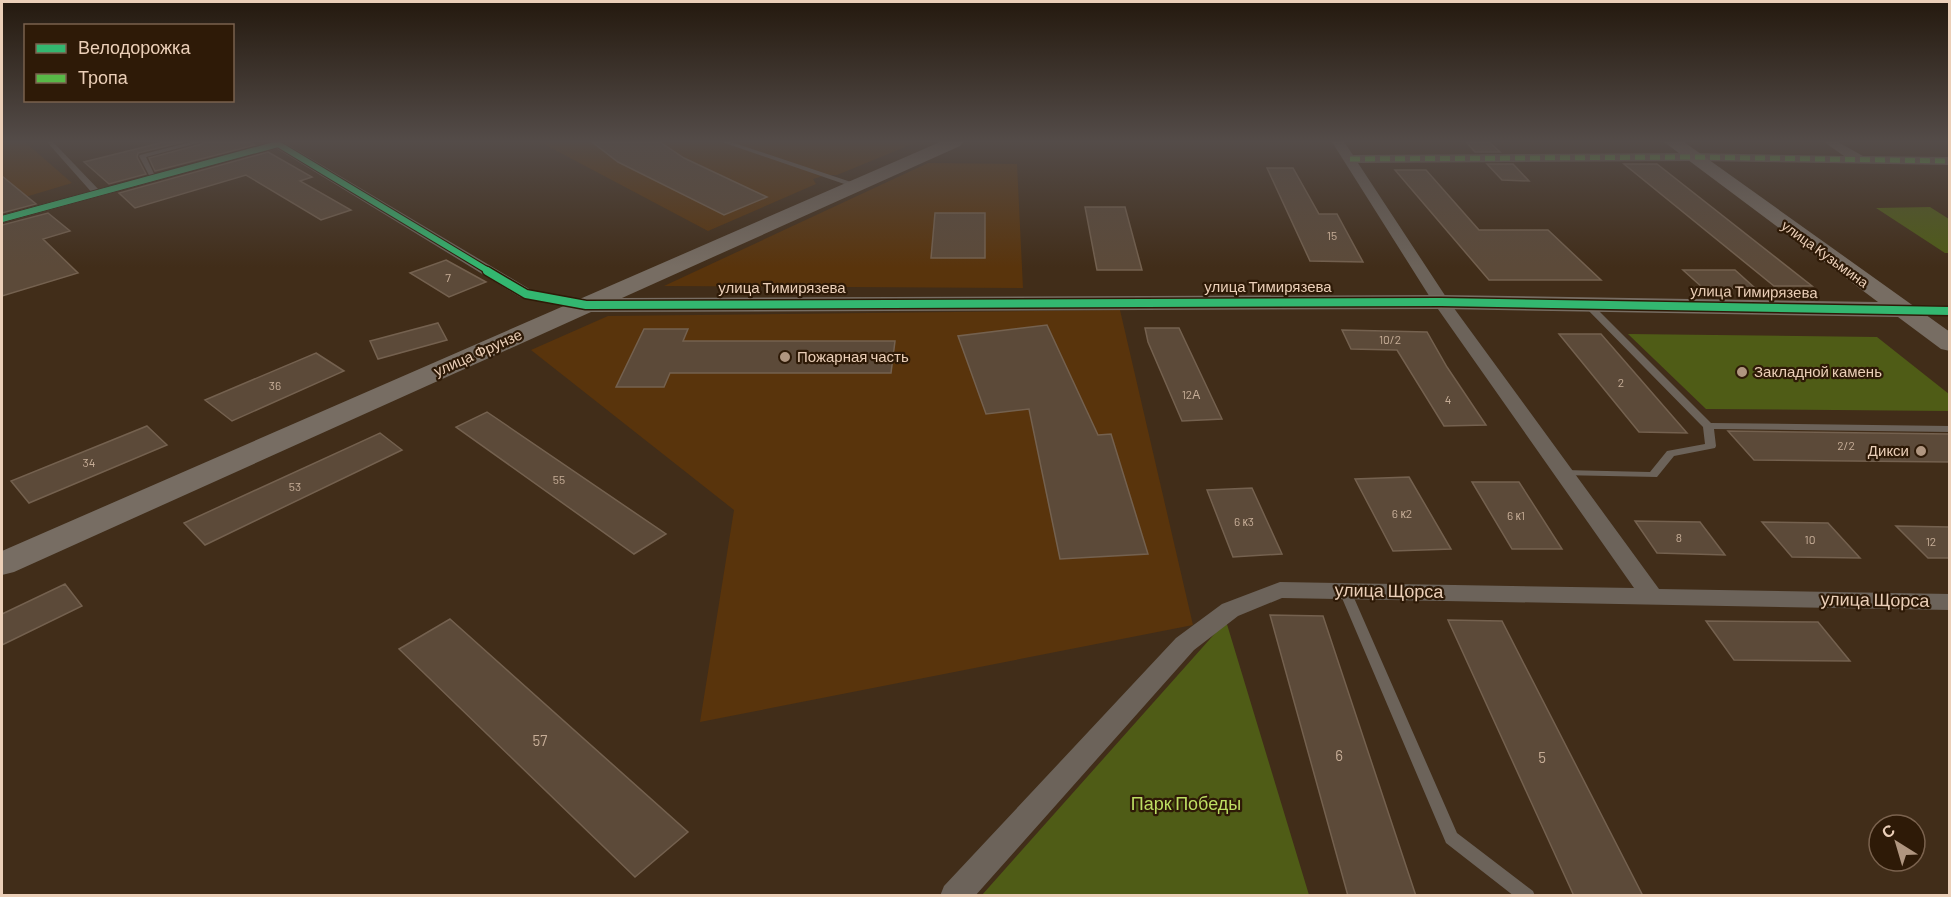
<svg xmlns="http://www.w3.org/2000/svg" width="1951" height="897" font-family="Barlow,sans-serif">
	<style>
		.built { fill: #59340c }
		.green { fill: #4f5c16 }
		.building { fill: #5c4a39; stroke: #74614f; stroke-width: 1.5 }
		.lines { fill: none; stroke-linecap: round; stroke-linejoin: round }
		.lane { fill: #6c635a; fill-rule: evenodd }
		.street { fill: #6c635a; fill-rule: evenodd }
		.secondary { fill: #776d63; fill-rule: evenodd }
		.quiet { stroke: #58b947; stroke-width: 5; stroke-dasharray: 10 5; stroke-linecap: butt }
		.cycleway-far1-casing { stroke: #2e1a07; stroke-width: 8 }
		.cycleway-casing { stroke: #2e1a07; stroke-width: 11 }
		.cycleway-far1 { stroke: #33b770; stroke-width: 6 }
		.cycleway { stroke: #33b770; stroke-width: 8 }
		.poi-dot { fill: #b09680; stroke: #2e1a07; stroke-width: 2 }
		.labels { text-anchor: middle; stroke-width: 4.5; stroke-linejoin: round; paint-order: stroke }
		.number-label { font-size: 12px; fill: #c7ae98 }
		.far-street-label { font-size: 14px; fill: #ebcfb8; stroke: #2e1a07 }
		.street-label { font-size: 15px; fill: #ebcfb8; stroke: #2e1a07 }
		.poi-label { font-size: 15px; fill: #ebcfb8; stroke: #2e1a07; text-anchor: start }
		.near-number-label { font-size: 15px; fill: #c7ae98 }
		.near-street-label { font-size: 18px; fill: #ebcfb8; stroke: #2e1a07 }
		.near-park-label { font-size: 18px; fill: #bddd62; stroke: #2e1a07 }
	</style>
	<rect width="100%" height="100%" fill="#412d19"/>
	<!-- built -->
	<path class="built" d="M2 142H25L72 183 2 204Z
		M540 142H917L837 175H826L813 179 816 184 708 231Z
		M928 163 1017 164 1023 288 664 286Z
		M1120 310 1193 625 700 722 734 510 531 350 608 316Z"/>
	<!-- green -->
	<path class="green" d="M1930 207 1949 219V253H1945L1876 208Z
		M1628 334 1877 337 1949 394V411L1706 409Z
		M1226 621 1309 895H982Z"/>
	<!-- building -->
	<path class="building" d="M164 142H183L138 153 137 157 146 174 109 184 84 162Z
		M203 142H249L255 145 155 171 149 158 202 144Z
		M592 142H660L684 158 767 197 724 215 618 162Z
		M1466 142H1489L1500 152H1475Z
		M268 152 312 177 300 181 351 210 321 220 246 175 135 208 119 193Z
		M1487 164H1513L1529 181 1502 180Z
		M1624 164H1657L1812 286H1774Z
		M1267 168H1293L1319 214H1337L1363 262 1310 261Z
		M1395 170H1426L1479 230H1548L1601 280H1489Z
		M2 176 36 204 2 213Z
		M1085 207H1125L1142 270H1097Z
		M48 213 70 231 43 239 78 273 2 296V225Z
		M935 213H985V258H931Z
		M446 260 486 282 449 297 410 273Z
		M1683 270H1735L1756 289 1703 288Z
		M438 323 447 340 378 359 370 341Z
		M1047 325 1098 435 1111 434 1148 554 1060 559 1029 409 986 414 958 336Z
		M1145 328H1179L1222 419 1182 421 1148 342Z
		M644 329H688L683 341H895L891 373H670L664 387H616Z
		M1342 330 1427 332 1447 367 1486 425 1444 426 1397 350 1351 349Z
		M1559 334H1601L1687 433 1639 432Z
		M316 353 344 371 232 421 205 400Z
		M487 412 666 534 634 554 456 427Z
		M147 426 167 445 29 503 11 481Z
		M1728 431 1950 434V462L1754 460Z
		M380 433 402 450 205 545 184 523Z
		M1409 477 1451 549 1393 551 1355 479Z
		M1472 482H1519L1562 549H1512Z
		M1252 488 1282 554 1233 557 1207 490Z
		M1635 521 1700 522 1725 555 1657 553Z
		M1762 522 1828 523 1860 558 1792 557Z
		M1896 526 1950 527V558H1928Z
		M65 584 82 606 2 645V614Z
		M1270 615 1323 616 1416 896H1348Z
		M450 619 688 832 635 877 399 649Z
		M1448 620 1502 621 1643 896H1574Z
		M1706 621 1818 622 1850 661 1734 660Z"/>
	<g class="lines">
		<!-- lane -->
		<path class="lane" d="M47 142H53L100 191V195H94Z
			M191 142H201L146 157 156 178 151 179 139 156 140 155Z
			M722 142H731L860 185 853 187Z
			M1587 301 1590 302 1711 423 1950 426V432L1714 429 1716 446 1715 448 1674 456 1657 477 1559 475 1558 473 1559 471 1563 470 1650 472 1667 451 1705 444 1703 427 1584 306 1583 304Z
			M1345 587 1349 588 1351 591 1457 833 1533 891 1535 896H1514L1446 843 1339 591 1341 588Z"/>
		<!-- street -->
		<path class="street" d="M273 142H283L531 290 586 300 594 305 586 310 520 297 276 148 2 223V215Z
			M1332 142H1344L1353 155 1693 153 1844 156 1824 142H1838L1863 156 1950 157V165L1693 161 1358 163 1448 300 1659 589 1950 594V610L1282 598 1238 616 1194 650 975 896H940L944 886 1176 638 1222 604 1280 582 1634 588 1433 302Z
			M1903 305 1950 306V316L1897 313 1895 310 1897 307Z"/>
		<!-- secondary -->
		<path class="secondary" d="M940 142H963L960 146 622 298 1441 295 1878 302 1664 142H1684L1950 332V351L1941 349 1898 317 1441 309 591 312 14 572 2 575V551Z"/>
		<!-- quiet -->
		<path class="quiet" d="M1350 159 1693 157 1950 161"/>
		<defs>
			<path id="cycleway-far1" d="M2 219 278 144 490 272"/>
			<path id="cycleway" d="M487 271 526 294 586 305 1441 302 1950 311"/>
		</defs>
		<!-- cycleway-far1 casing -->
		<use href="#cycleway-far1" class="cycleway-far1-casing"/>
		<!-- cycleway casing -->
		<use href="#cycleway" class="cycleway-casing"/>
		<!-- cycleway-far1 -->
		<use href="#cycleway-far1" class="cycleway-far1"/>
		<!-- cycleway -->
		<use href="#cycleway" class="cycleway"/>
	</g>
	<!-- sky -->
	<linearGradient id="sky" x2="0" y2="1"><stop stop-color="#24190e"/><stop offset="0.53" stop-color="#544c49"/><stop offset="1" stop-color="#544c49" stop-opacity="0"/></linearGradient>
	<rect width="1951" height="267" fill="url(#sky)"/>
	<!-- markers -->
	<g class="poi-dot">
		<circle cx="785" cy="357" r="6"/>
		<circle cx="1742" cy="372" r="6"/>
		<circle cx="1921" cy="451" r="6"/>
	</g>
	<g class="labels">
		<!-- number labels -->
		<g class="number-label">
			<text x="1332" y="240">15</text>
			<text x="448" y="282">7</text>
			<text x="1390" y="344">10/2</text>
			<text x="1621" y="387">2</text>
			<text x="275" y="390">36</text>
			<text x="1191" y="399">12А</text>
			<text x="1448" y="404">4</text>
			<text x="1846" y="450">2/2</text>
			<text x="89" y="467">34</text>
			<text x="559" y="484">55</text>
			<text x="295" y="491">53</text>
			<text x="1402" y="518">6 к2</text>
			<text x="1516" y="520">6 к1</text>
			<text x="1244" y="526">6 к3</text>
			<text x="1679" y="542">8</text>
			<text x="1810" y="544">10</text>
			<text x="1931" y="546">12</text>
		</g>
		<!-- far-street labels -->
		<g class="far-street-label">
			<text transform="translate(1825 254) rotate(36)" y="5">улица Кузьмина</text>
		</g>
		<!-- street labels -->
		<g class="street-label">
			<text x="1268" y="292">улица Тимирязева</text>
			<text x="782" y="293">улица Тимирязева</text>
			<text transform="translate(1754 292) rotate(1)" y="5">улица Тимирязева</text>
			<text transform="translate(478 353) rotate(-24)" y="5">улица Фрунзе</text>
		</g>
		<!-- poi labels -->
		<g class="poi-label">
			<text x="797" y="362">Пожарная часть</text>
			<text x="1754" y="377">Закладной камень</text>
			<text x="1909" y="456" text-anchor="end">Дикси</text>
		</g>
		<!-- near-number labels -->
		<g class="near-number-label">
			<text x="540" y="746">57</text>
			<text x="1339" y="761">6</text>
			<text x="1542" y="763">5</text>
		</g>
		<!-- near-street labels -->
		<g class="near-street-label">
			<text transform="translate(1389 591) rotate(1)" y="6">улица Щорса</text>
			<text transform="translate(1875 600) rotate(1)" y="6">улица Щорса</text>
		</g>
		<!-- near-park labels -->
		<g class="near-park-label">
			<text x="1186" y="810">Парк Победы</text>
		</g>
	</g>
	<!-- border -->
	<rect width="1951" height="897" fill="none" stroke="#ebcfb8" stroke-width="6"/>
	<!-- legend -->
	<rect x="24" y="24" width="210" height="78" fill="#2e1a07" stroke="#7a624e" stroke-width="1.5"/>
	<rect x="36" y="44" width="30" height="9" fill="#33b770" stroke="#7a624e" stroke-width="1.5"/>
	<text x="78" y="54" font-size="18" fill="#ebcfb8">Велодорожка</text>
	<rect x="36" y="74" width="30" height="9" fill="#58b947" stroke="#7a624e" stroke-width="1.5"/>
	<text x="78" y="84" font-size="18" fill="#ebcfb8">Тропа</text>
	<!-- north arrow -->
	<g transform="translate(1897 843) rotate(323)"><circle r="28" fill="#2e1a07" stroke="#7a624e" stroke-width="1.5"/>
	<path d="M0-4.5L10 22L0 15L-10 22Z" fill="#b09680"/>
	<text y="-9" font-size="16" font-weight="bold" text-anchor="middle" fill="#ebcfb8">С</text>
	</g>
</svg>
